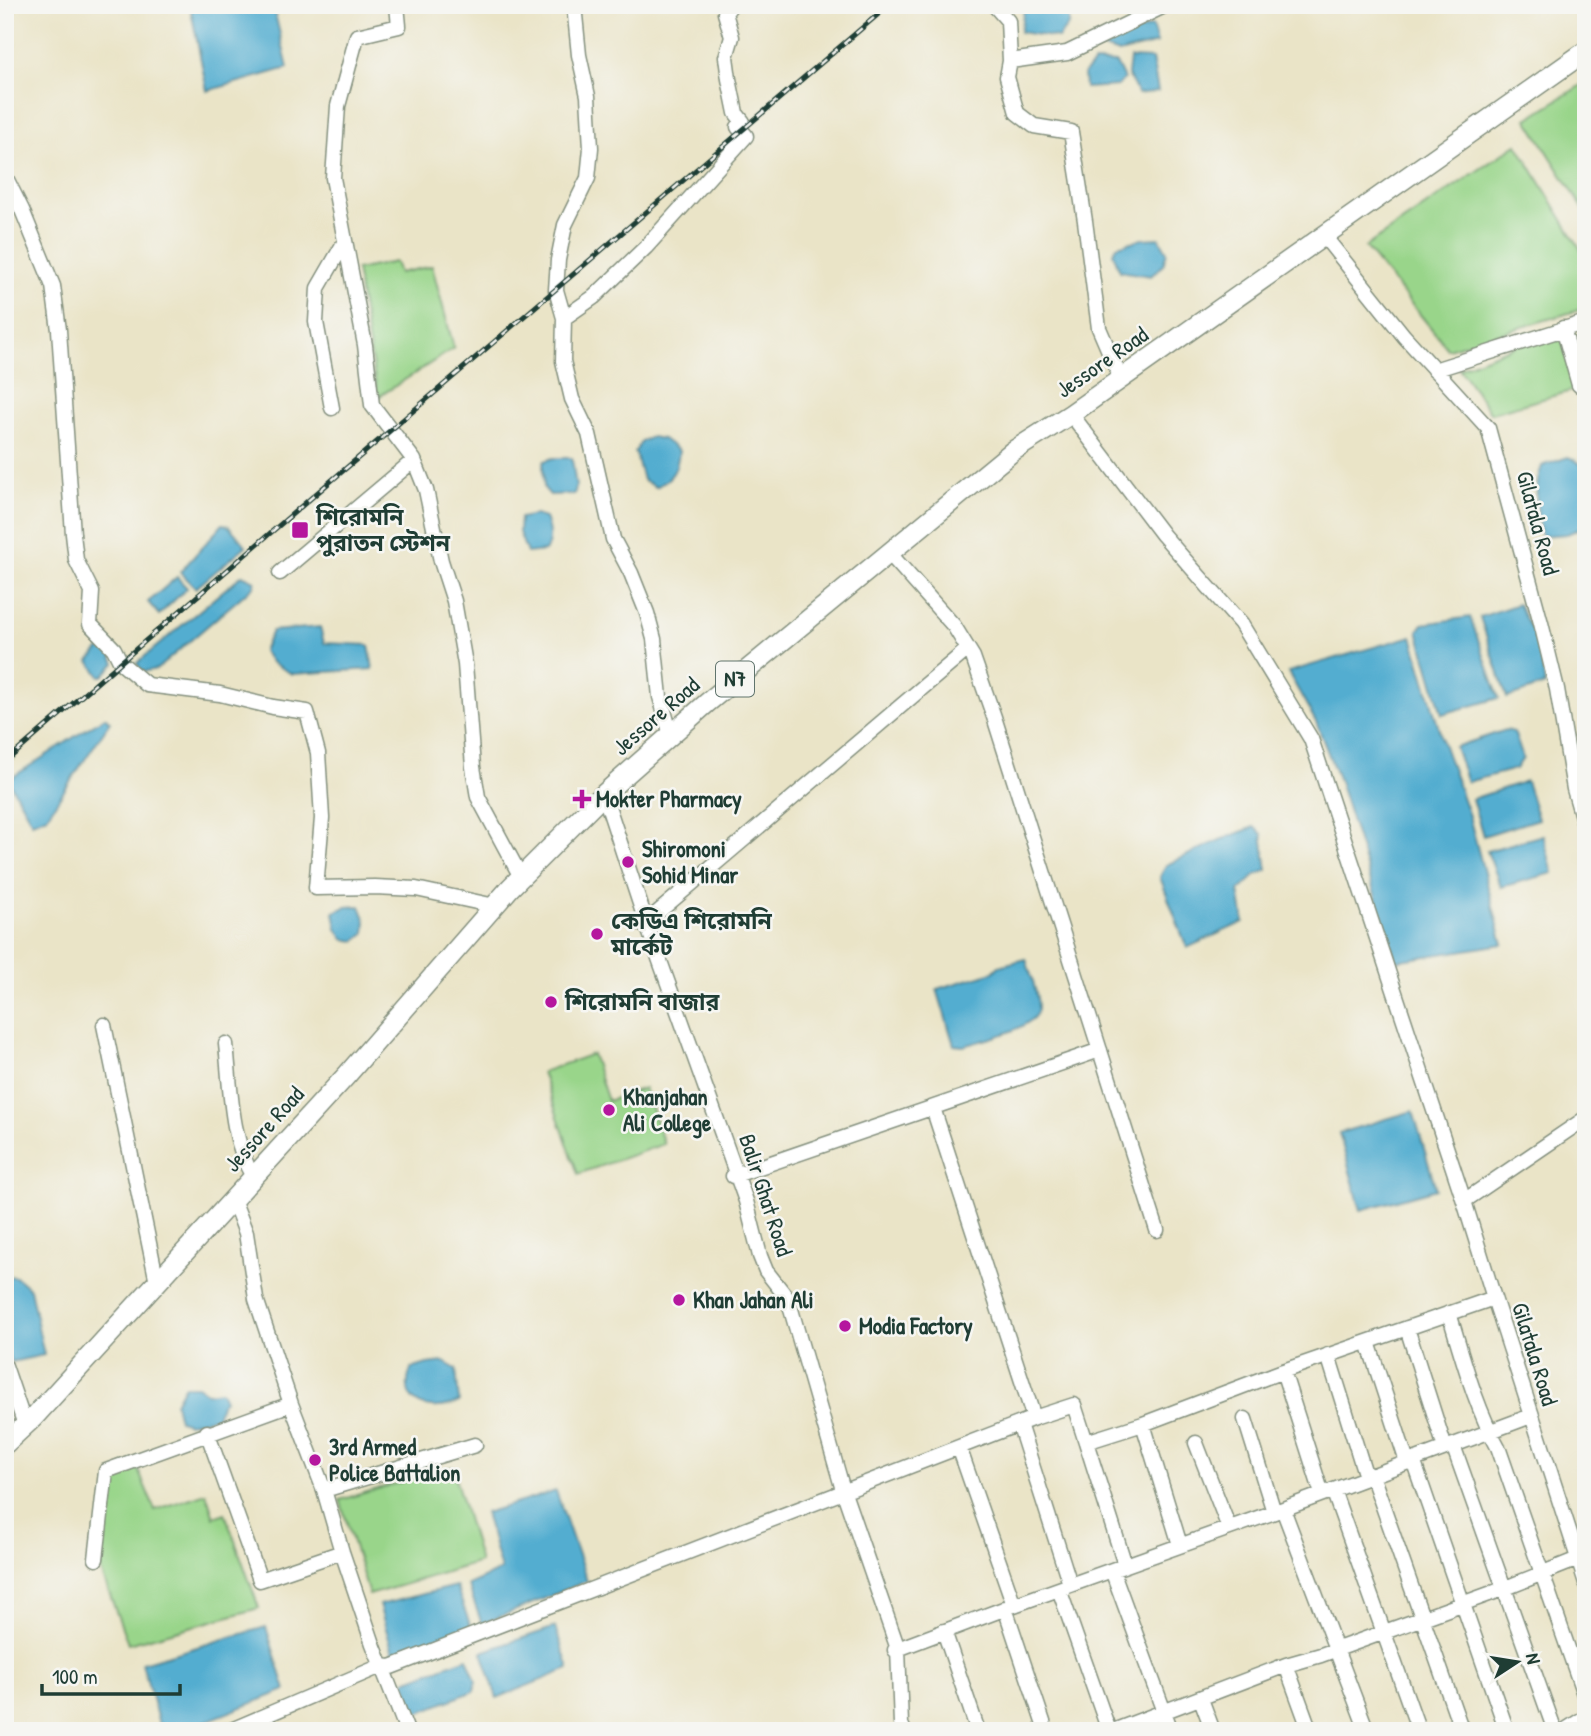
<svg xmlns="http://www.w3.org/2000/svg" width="1591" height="1736" font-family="'Patrick Hand','Noto Sans Bengali',sans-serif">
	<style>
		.green { fill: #99d58a; stroke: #5c895f; stroke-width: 2 }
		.water { fill: #52add0; stroke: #387582; stroke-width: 2 }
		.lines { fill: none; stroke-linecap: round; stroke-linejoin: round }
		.minor-casing { stroke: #84907e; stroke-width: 17 }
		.highway-casing { stroke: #84907e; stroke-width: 22 }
		.minor { stroke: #fff; stroke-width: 14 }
		.highway { stroke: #fff; stroke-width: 19 }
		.rail-casing { stroke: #1f3d34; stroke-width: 5 }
		.rail { stroke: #f6f6f2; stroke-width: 2.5; stroke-dasharray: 8; stroke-linecap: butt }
		.poi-dot { fill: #b5179e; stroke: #f6f6f2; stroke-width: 2.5 }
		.labels { text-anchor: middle; stroke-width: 5; stroke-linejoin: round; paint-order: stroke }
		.shield { fill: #f6f6f2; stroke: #60746d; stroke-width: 2 }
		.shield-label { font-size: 21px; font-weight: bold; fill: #1f3d34 }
		.street-label { font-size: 23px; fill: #1f3d34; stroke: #f6f6f2 }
		.poi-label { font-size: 23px; font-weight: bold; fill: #1f3d34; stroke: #f6f6f2; text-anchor: start }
	</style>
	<rect width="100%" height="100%" fill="#f6f6f2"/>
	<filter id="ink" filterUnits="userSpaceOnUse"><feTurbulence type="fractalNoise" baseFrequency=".0143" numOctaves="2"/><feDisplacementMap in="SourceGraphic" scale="14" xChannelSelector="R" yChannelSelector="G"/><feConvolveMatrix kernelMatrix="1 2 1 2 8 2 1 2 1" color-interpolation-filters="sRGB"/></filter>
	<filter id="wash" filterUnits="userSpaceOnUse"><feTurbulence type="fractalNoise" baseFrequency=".00686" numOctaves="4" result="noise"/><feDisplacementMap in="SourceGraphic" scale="28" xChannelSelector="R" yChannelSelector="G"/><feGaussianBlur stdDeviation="1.57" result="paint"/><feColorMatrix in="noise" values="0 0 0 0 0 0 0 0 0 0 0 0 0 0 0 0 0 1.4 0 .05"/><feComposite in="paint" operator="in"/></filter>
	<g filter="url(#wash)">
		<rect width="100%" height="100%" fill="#eae4c7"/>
		<!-- green -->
		<path class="green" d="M1586 82V213L1527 119Z
			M1517 144 1586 258V308L1448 349 1365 247Z
			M395 262 399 273 432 266 454 348 378 397 356 270Z
			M1560 328 1575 390 1491 413 1459 368Z
			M592 1054 608 1101 644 1088 664 1144 578 1174 542 1072Z
			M136 1465 155 1510 206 1493 214 1517 225 1513 259 1608 128 1644 100 1568 111 1475Z
			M452 1467 480 1562 369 1595 340 1500Z"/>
		<!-- water -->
		<path class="water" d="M190 5H273L288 68 207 91Z
			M1025 5H1069V24L1058 38 1020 32Z
			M1152 26 1157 43 1119 53 1097 46Z
			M1130 58 1152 59 1158 91 1138 94 1128 75Z
			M1095 62 1116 63 1124 79 1117 86 1085 88 1084 73Z
			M1159 238 1167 252 1163 265 1151 276 1120 271 1113 253 1117 246 1142 239Z
			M651 437 663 439 679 451C677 470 673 478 656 487L643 480 635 452 641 442Z
			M1568 457C1586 463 1590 475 1584 494L1586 496V526L1567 534 1541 536C1537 511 1533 490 1542 466Z
			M553 458H572L576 488 574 494 550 495 544 488 543 465 544 461Z
			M535 515 545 518C549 528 552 541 545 551L527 553 519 532 520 518Z
			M223 524 229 526 246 546 196 588 180 572Z
			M242 575 255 581 254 586 157 669 142 672 137 663Z
			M177 577 187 588 159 615 148 602Z
			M1518 604 1539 645 1545 685 1507 698 1480 617Z
			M1470 617 1499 698 1442 714 1418 631 1423 624Z
			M320 627 324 643 369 645 373 669 292 674 271 662 263 651 272 631Z
			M1412 636 1443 743 1469 816 1503 944 1396 961 1339 781 1316 722 1288 672Z
			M103 646 108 648 115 663 103 676H100L89 661Z
			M105 717 110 722 47 816 32 822 8 780Z
			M1506 730 1514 732 1523 758 1516 769 1467 782 1455 747Z
			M1526 781 1538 819 1483 836 1472 799Z
			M1254 827 1262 834 1267 870 1256 875 1239 891 1244 922 1187 948 1160 877 1166 865 1220 840Z
			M1543 835 1553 873 1501 887 1487 851Z
			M360 906 366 921 365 933 355 941 344 939 337 929 334 912 346 907Z
			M1026 959C1030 974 1038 992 1038 1008 1037 1029 980 1041 963 1046L954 1045 937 989 993 972 999 966Z
			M1413 1111 1436 1189 1361 1210 1339 1133Z
			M5 1276 16 1277 30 1289 44 1355 11 1362 5 1349Z
			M444 1362 456 1369 459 1402C431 1414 397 1406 411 1369L427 1364Z
			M184 1386H197L207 1393 221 1391 225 1400 221 1404 217 1417 188 1423 179 1420 175 1403Z
			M556 1491 587 1581 482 1624 468 1585 501 1570 485 1513Z
			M456 1586 471 1627 394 1656 379 1605Z
			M266 1627 286 1690 181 1731H161L142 1663Z
			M555 1627 569 1669 497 1698 482 1652Z
			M467 1658 476 1680 474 1691 415 1714 405 1681Z"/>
	</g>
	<g filter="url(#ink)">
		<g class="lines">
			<defs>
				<path id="minor" d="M397 5 399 26 357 36 338 106 333 178 365 345 372 405 414 460 426 490 441 561 454 601 465 664 473 767 478 797 521 877
					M574 5 579 55 588 96 591 148 588 178 565 225 558 260 556 290 564 318 563 361 572 399 589 434 613 539 631 573 647 613 654 639 660 697 671 735
					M994 5 1008 21 1010 61 1007 77 1017 113 1034 126 1071 132 1085 221 1099 328 1121 379
					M1010 61 1067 53 1166 5
					M5 176 22 210 53 286 59 330 73 534 76 560 92 592 90 624 114 649 121 663 147 685 220 694 273 707 307 712 318 753 322 818 316 888 375 887 416 889 495 906
					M1324 236 1404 336 1488 428 1541 623 1557 689 1574 789 1586 831
					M564 318 594 297 646 247 746 136 738 127 743 122 736 113 729 79 726 57 732 37 725 13 731 5
					M1563 328 1579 385
					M1434 370 1586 322
					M332 408 316 322 318 288 344 243
					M1071 414 1163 535 1241 624 1311 739 1464 1201 1494 1298 1283 1371
					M889 553 954 626 973 657 994 717 1157 1230
					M280 573 414 460
					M604 794 646 922 746 1201 760 1256 766 1271 788 1299 843 1490 898 1649 901 1724 904 1731
					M643 925 968 649
					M104 1025 157 1282
					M226 1044C231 1090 230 1137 253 1177
					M933 1108 1034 1418 1074 1405 1086 1442 1143 1424 1283 1371 1322 1494
					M733 1176 1100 1050
					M233 1199 246 1233 256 1299 291 1404 324 1490 342 1552 373 1644 407 1731
					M1464 1201 1586 1118
					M1494 1298 1586 1583
					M1449 1313C1463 1358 1475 1406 1498 1447L1586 1700
					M1407 1328 1445 1448
					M1368 1342 1407 1462
					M1328 1355 1366 1477
					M5 1366 25 1425
					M1245 1419 1274 1512
					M1019 1424 1070 1584
					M1143 1424 1180 1545
					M207 1432 260 1580 342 1552
					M1086 1442 1125 1565
					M1196 1443 1229 1528
					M1453 1445 1555 1731
					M959 1447 1014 1605
					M1413 1460 1507 1731
					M1372 1475 1462 1731
					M324 1490 475 1445
					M1333 1490 1419 1731
					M1283 1509 1367 1731
					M96 1559 106 1471 291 1404
					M1112 1570 1171 1731
					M1059 1589 1109 1731
					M1005 1608 1046 1731
					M944 1631 978 1731
					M895 1650 1014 1605 1283 1509 1531 1416
					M1286 1665 1310 1731
					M1201 1699 1213 1731
					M5 1730 6 1731
					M229 1731 381 1666 391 1667 1034 1418
					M1113 1731 1286 1665 1321 1655 1503 1589 1578 1559
					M1564 1731 1586 1717"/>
				<path id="highway" d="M5 1444 33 1418 346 1076 510 888 604 794 707 703 1013 451 1071 414 1586 51"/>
			</defs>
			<!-- minor casing -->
			<use href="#minor" class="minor-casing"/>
			<!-- highway casing -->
			<use href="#highway" class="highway-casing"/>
			<!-- minor -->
			<use href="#minor" class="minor"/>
			<!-- highway -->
			<use href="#highway" class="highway"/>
			<defs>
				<path id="rail" d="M5 762 297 510 889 5"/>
			</defs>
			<!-- rail casing -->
			<use href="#rail" class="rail-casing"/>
			<!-- rail -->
			<use href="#rail" class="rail"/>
		</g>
	</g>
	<!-- markers -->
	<g class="poi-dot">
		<rect x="291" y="521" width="18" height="18" rx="3.5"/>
		<path d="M578.5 788.5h7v7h7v7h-7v7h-7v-7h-7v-7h7z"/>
		<circle cx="628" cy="862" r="7"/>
		<circle cx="597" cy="934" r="7"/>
		<circle cx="551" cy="1002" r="7"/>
		<circle cx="609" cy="1110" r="7"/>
		<circle cx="679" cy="1300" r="7"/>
		<circle cx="845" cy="1326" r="7"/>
		<circle cx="315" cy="1460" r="7"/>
	</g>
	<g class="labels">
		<!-- shield labels -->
		<rect class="shield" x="716" y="661.5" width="38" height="35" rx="5"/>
		<g class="shield-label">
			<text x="735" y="686">N7</text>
		</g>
		<!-- street labels -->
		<g class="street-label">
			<text transform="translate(1102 362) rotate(-35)" y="8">Jessore Road</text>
			<text transform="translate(1538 523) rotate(75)" y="8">Gilatala Road</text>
			<text transform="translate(656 716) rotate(-41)" y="8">Jessore Road</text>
			<text transform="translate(264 1129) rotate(-48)" y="8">Jessore Road</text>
			<text transform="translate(766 1195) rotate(72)" y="8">Balir Ghat Road</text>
			<text transform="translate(1535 1354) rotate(73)" y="8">Gilatala Road</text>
		</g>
		<!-- poi labels -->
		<g class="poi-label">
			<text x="316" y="525">শিরোমনি<tspan x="316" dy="26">পুরাতন স্টেশন</tspan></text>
			<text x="596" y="807">Mokter Pharmacy</text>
			<text x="642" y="857">Shiromoni<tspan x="642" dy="26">Sohid Minar</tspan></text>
			<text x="611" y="929">কেডিএ শিরোমনি<tspan x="611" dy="26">মার্কেট</tspan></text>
			<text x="565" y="1010">শিরোমনি বাজার</text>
			<text x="623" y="1105">Khanjahan<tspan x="623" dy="26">Ali College</tspan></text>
			<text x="693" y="1308">Khan Jahan Ali</text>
			<text x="859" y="1334">Modia Factory</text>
			<text x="329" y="1455">3rd Armed<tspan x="329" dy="26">Police Battalion</tspan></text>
		</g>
	</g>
	<!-- margin -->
	<rect width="1591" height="1736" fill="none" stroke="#f6f6f2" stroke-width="28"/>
	<!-- north arrow -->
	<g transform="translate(1517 1662) rotate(78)" stroke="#f6f6f2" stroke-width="5" paint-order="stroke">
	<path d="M0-5L12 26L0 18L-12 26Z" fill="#1f3d34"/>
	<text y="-10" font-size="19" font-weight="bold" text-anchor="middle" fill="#1f3d34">N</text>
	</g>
	<!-- scale -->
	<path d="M42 1684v10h138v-10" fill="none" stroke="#1f3d34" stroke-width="3.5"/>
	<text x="52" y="1684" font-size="21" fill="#1f3d34" stroke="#f6f6f2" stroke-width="5" paint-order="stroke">100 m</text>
</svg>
